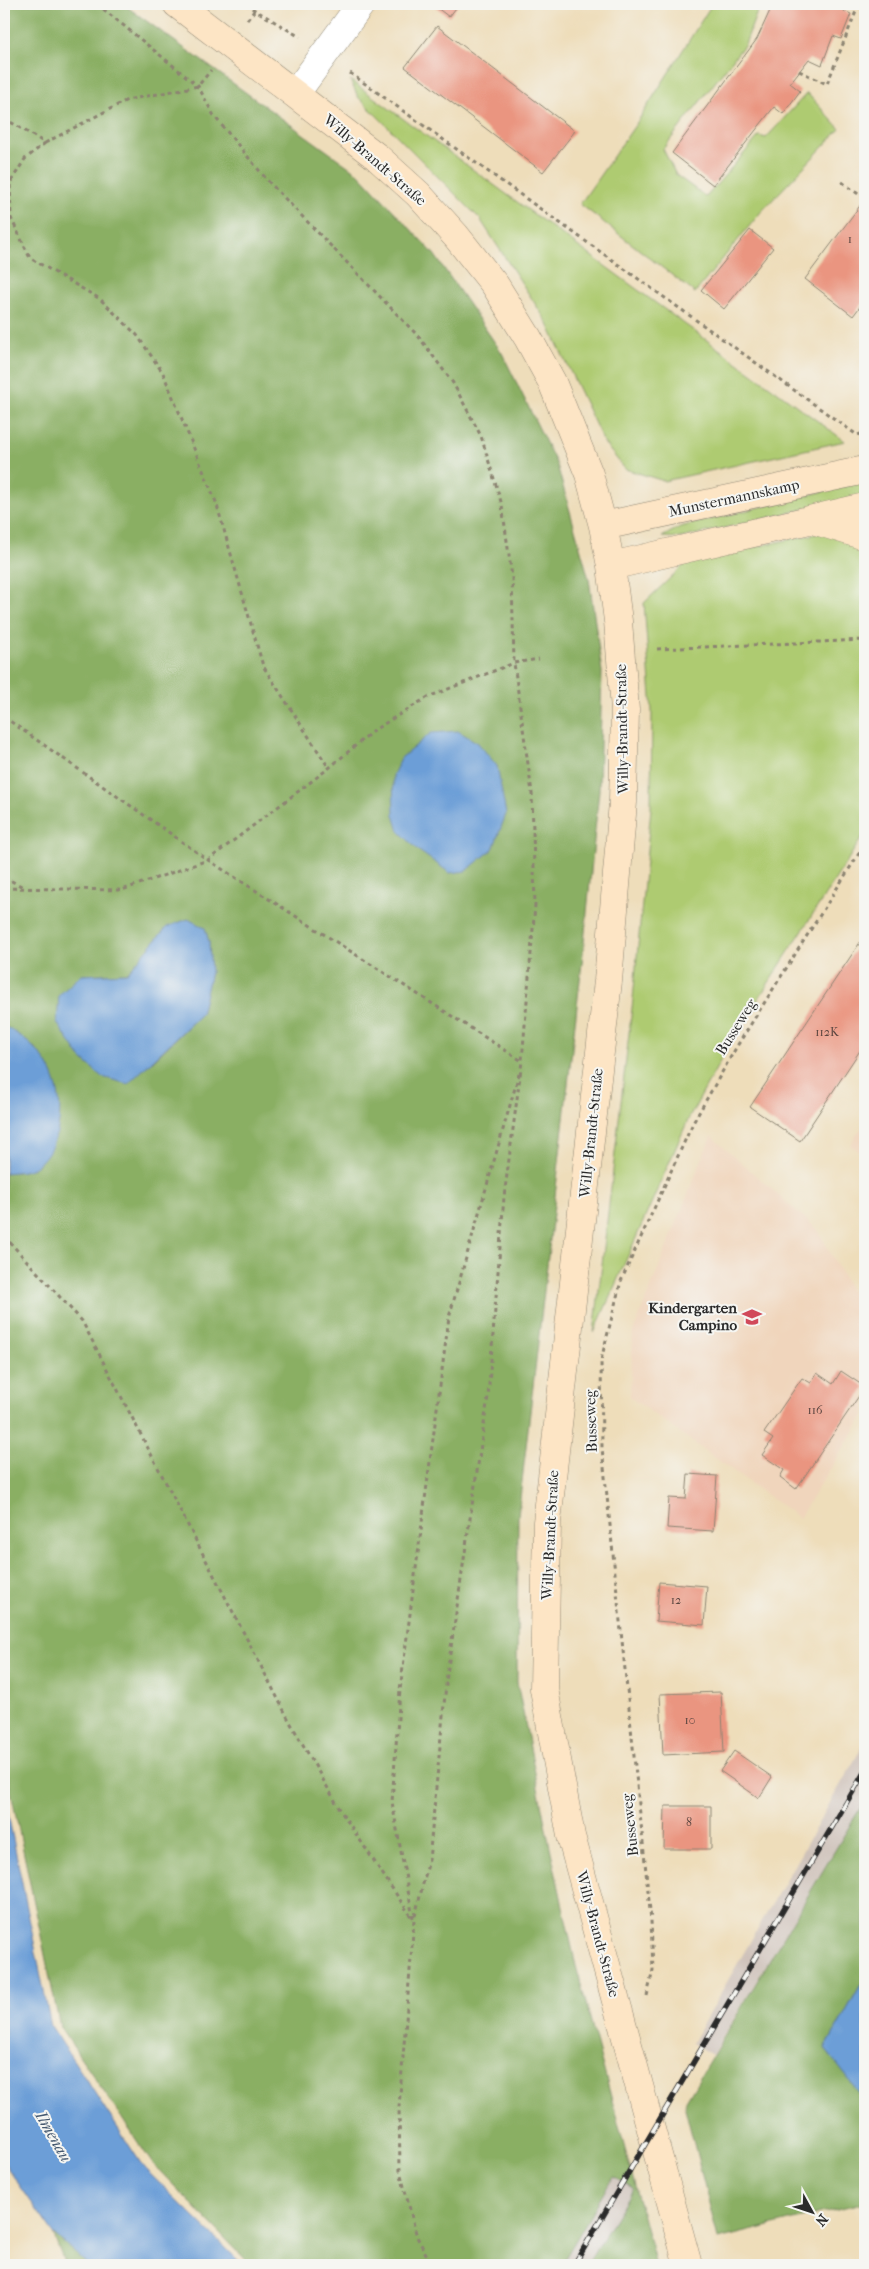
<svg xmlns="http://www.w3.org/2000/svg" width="869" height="2269" font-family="'IM FELL French Canon',serif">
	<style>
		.built { fill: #f0d5bc }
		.industrial { fill: #cec1b9 }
		.green { fill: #aecb71; stroke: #6c7b4e }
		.forest { fill: #8aaf63; stroke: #5a6d47; fill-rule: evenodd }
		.water { fill: #6c9ed7; stroke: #4c6481 }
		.building { fill: #ea9580 }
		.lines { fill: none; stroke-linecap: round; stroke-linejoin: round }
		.street-casing { stroke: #8c8472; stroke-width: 29 }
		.secondary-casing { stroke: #8c8472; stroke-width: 29 }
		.path { stroke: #8c8472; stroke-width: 3; stroke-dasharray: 4 4; stroke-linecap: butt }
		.street { stroke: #fff; stroke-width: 28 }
		.secondary { stroke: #fde5c5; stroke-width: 28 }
		.rail-casing { stroke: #2b2b2b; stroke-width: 5.5 }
		.rail { stroke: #f6f6f2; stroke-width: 4; stroke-dasharray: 11; stroke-linecap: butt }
		.labels { text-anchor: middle; stroke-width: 4; stroke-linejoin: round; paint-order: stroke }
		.number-label { font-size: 12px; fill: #5b4640 }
		.street-label { font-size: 15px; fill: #2b2b2b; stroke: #f6f6f2 }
		.poi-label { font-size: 15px; font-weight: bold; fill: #2b2b2b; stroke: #f6f6f2; text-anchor: end }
		.water-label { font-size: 16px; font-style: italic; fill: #455970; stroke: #f6f6f2 }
	</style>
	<rect width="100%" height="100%" fill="#f6f6f2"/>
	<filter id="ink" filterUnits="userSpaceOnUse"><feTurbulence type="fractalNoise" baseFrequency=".02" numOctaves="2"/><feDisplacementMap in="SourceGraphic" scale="10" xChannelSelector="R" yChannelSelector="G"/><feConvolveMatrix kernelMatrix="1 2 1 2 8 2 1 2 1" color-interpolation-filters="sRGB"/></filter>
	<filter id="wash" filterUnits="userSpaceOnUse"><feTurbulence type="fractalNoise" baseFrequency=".0096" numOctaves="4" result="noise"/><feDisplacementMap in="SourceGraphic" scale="20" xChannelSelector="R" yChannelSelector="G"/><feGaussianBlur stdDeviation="1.12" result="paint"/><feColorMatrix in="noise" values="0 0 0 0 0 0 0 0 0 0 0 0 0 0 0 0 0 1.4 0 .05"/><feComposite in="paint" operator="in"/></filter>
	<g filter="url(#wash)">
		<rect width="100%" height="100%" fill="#eeddba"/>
		<!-- built -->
		<path class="built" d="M865 1123V1155L850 1145Z
			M711 1136 818 1230 852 1293 865 1302V1414L799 1518 630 1397 633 1332Z"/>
		<!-- industrial -->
		<path class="industrial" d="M865 1742V1800L712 2055 692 2043Z
			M613 2176 633 2188 587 2265H561Z"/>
		<!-- green -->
		<path class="green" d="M712 4H760L745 44 663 149 676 175 706 197 759 136 766 138 807 93 840 129 760 213 695 293 580 204 638 121Z
			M350 80 845 441 664 481 625 469 604 443 547 322 480 219 358 97Z
			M865 481V495L681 538 662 537 680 527Z
			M825 532 865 549V833L730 1043 688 1120 594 1333 633 999 651 808 652 711 644 603 688 561Z"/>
		<!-- forest -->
		<path class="forest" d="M4 4H123L359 174 434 254 502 353 557 465 589 579 602 672 599 790 582 963 518 1516 517 1682 547 1833 576 1966 656 2265H587L633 2188 613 2177 561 2265H251L152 2163 60 2027 8 1778 4 1737V1173L34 1168 36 1049 4 1026ZM167 927 211 972 201 1014 152 1062 81 975 127 973Z
			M865 1800V1977L825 2049 862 2095 865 2092V2202L718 2239 684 2104Z
			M53 2233 88 2265H65Z"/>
		<!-- water -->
		<path class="water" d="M458 731 478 743 497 766 506 814 493 849 466 871 450 873 419 851 399 831 394 815 393 775 401 758 431 733Z
			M188 919 205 928 209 942 211 972 201 1014 128 1084 102 1077 80 1057 57 1023 59 995 81 975 127 973 167 927Z
			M4 1026C21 1035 40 1050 49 1067 66 1098 64 1144 35 1167 28 1172 13 1172 5 1173Z
			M4 1794 51 2026 144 2168 243 2265H88L53 2233 4 2163Z
			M865 1977V2092L861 2095 825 2049Z"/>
		<g id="blocks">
			<!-- building -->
			<path class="building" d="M432 4H459L449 17Z
				M773 4H847L844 11 851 14 841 39 833 36 822 65 809 59 790 83 800 91 783 114 774 107 713 185 672 153 757 39Z
				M437 26 575 131 543 172 405 67Z
				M865 199V300L853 316 805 279Z
				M750 230 773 248 724 309 701 290Z
				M865 935V1043L800 1141 750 1107Z
				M841 1371 865 1387 796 1489 780 1477 784 1470 762 1455 773 1439 764 1433 802 1378 811 1383 817 1373 833 1384Z
				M688 1474 717 1476 713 1531 667 1528 669 1498 686 1499Z
				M659 1582 707 1586 704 1625 656 1621Z
				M721 1692 724 1752 663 1755 660 1694Z
				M734 1751 772 1777 759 1798 720 1771Z
				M665 1806H711V1849H664Z"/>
		</g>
	</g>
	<g filter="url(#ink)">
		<use href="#blocks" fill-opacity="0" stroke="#8c8472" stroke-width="1"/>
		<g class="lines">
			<defs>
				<path id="street" d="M296 93 361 4"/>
				<path id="secondary" d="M177 4 377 157 418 194 456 236 495 285 528 338 552 382 589 474 603 526 611 566 618 621 625 710 623 802 608 981 547 1522 544 1689 571 1836 688 2265
					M813 520 865 536
					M603 526 865 470
					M611 566 865 507"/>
			</defs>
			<!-- street casing -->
			<use href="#street" class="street-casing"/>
			<!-- secondary casing -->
			<use href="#secondary" class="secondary-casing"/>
			<!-- path -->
			<path class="path" d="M97 4 198 86 214 116 268 181 419 337 453 383 481 436 502 505 512 577 514 663 532 793 535 905 522 1061 504 1197 488 1397 447 1674 429 1860 414 1920 399 2107 400 2171 417 2237 432 2265
				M245 4 300 37
				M247 20 254 11
				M799 71 827 84 859 4
				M350 73 857 435 865 433
				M4 118 45 143 127 100 198 86 211 70
				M45 143 25 159 10 183 11 218 30 258 100 299 137 335 163 373 216 502 263 666 329 768
				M842 182 861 196 865 190
				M657 649 865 640
				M4 717 208 860 522 1061
				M4 877 23 887
				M4 888 122 890 208 860 329 768 374 730 428 697 514 663 539 659
				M4 1236 82 1321 290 1722 342 1813 412 1918
				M413 1918 392 1802 400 1690 449 1317 519 1074
				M647 1996 653 1970 651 1920 602 1448 601 1360 621 1281 693 1123 737 1046 865 844"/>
			<!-- street -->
			<use href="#street" class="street"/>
			<!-- secondary -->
			<use href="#secondary" class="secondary"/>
			<defs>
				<path id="rail" d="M574 2265 865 1771"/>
			</defs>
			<!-- rail casing -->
			<use href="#rail" class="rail-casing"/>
			<!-- rail -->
			<use href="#rail" class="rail"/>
		</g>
	</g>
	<!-- icons -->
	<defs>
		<symbol id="school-bare" viewBox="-9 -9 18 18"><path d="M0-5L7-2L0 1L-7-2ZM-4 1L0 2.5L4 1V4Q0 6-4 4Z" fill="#d1495b" stroke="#f6f6f2" stroke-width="2.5" paint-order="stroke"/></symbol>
	</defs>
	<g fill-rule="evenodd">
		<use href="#school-bare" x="738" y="1303" width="28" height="28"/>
	</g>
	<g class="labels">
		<!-- number labels -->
		<g class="number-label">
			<text x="850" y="243">1</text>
			<text x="827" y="1036">112K</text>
			<text x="815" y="1414">116</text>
			<text x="676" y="1604">12</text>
			<text x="690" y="1724">10</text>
			<text x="689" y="1826">8</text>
		</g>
		<!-- street labels -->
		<g class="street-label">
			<text transform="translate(375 160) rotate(41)" y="5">Willy-Brandt-Straße</text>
			<text transform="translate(734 498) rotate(-12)" y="5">Munstermannskamp</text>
			<text transform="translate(622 729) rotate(-91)" y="5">Willy-Brandt-Straße</text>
			<text transform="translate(736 1027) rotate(-58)" y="5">Busseweg</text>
			<text transform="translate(591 1133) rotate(-84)" y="5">Willy-Brandt-Straße</text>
			<text transform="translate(591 1421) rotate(-92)" y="5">Busseweg</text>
			<text transform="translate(550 1535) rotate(-87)" y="5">Willy-Brandt-Straße</text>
			<text transform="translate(630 1825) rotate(-96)" y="5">Busseweg</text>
			<text transform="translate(598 1934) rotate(75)" y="5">Willy-Brandt-Straße</text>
		</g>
		<!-- poi labels -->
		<g class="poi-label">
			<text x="737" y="1313">Kindergarten<tspan x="737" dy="17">Campino</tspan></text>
		</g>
		<!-- water labels -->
		<g class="water-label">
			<text transform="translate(54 2136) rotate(60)" y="6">Ilmenau</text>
		</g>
	</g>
	<!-- margin -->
	<rect width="869" height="2269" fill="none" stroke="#f6f6f2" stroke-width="20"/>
	<!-- north arrow -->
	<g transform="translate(812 2212) rotate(130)" stroke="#f6f6f2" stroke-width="4" paint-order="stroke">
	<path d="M0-4L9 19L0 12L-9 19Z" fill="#2b2b2b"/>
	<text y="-8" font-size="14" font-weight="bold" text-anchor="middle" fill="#2b2b2b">N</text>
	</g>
</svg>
